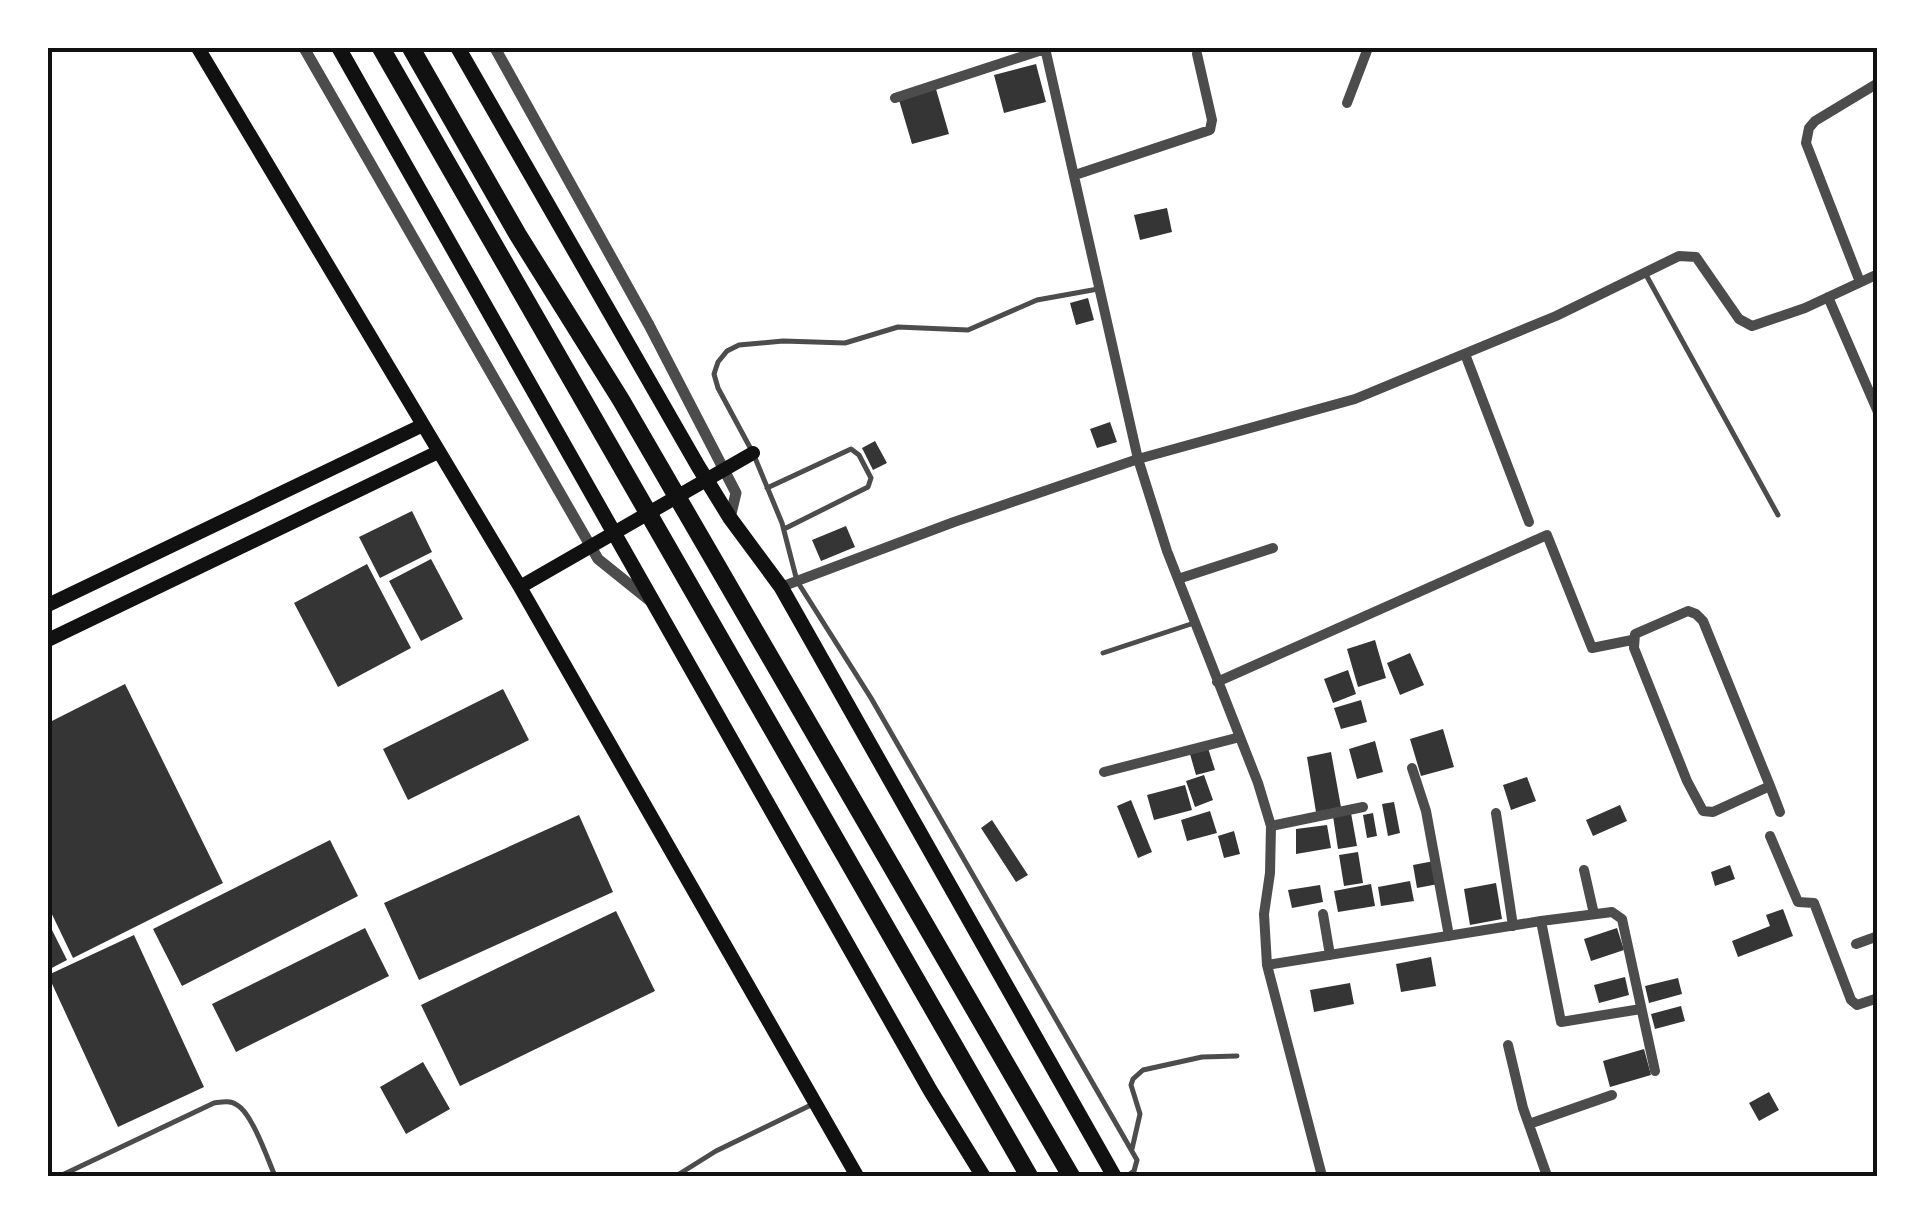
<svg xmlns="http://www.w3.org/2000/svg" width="1925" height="1224" font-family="'PT Serif',serif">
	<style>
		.building { fill: #353535 }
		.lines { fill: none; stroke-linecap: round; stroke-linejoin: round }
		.service { stroke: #4c4c4c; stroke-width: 5 }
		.minor { stroke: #4c4c4c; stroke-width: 10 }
		.tertiary { stroke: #4c4c4c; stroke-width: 11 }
		.secondary { stroke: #111; stroke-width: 14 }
		.trunk { stroke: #111; stroke-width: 15 }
		.motorway { stroke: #111; stroke-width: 18 }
		.neatline { fill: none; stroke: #111; stroke-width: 4 }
	</style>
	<rect width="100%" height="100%" fill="#fff"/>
	<!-- building -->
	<path class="building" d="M1036 64 1046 102 1004 113 994 75Z
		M936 89 949 134 912 144 899 100Z
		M1167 208 1172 232 1140 240 1134 215Z
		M1088 298 1094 320 1076 325 1070 303Z
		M1110 422 1117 442 1097 448 1090 429Z
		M875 441 887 463 873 470 862 448Z
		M412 511 432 552 380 578 359 537Z
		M846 526 855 547 821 561 812 540Z
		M431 559 463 619 421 641 389 581Z
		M367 564 411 648 338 687 294 603Z
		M1375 640 1386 678 1358 687 1347 649Z
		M1410 653 1424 685 1400 695 1387 663Z
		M1348 670 1356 694 1333 703 1324 679Z
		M125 684 223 883 73 958 48 906V723Z
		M503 689 529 740 408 800 383 749Z
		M1361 700 1367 722 1341 729 1334 708Z
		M1443 729 1454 767 1421 776 1410 739Z
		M1375 741 1383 772 1357 779 1349 749Z
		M1208 748 1215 770 1196 775 1190 754Z
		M1331 752 1341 807 1316 812 1307 757Z
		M1204 775 1213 800 1195 807 1186 781Z
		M1527 777 1536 801 1511 810 1503 785Z
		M1185 785 1192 810 1154 820 1147 795Z
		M1131 800 1152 852 1138 858 1117 806Z
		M1394 802 1400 833 1388 836 1382 804Z
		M1620 805 1627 821 1593 836 1586 820Z
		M1210 811 1217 833 1187 841 1181 820Z
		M1351 813 1357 846 1338 849 1333 816Z
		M1373 813 1377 836 1367 838 1363 815Z
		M579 815 613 892 419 980 384 903Z
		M992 820 1028 875 1016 882 981 828Z
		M1327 825 1331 848 1296 854V829Z
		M1234 831 1240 854 1224 858 1218 836Z
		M330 840 358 896 182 986 153 929Z
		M1358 852 1363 883 1344 886 1339 855Z
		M1434 861 1438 884 1417 888 1413 865Z
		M1730 865 1735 879 1715 886 1711 872Z
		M1410 881 1414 901 1381 906 1378 887Z
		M1496 883 1502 919 1470 925 1464 889Z
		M1371 884 1375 906 1338 912 1334 891Z
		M1320 885 1323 902 1292 908 1288 890Z
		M1783 909 1793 936 1738 957 1732 941 1770 926 1766 915Z
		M616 911 655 991 460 1086 421 1005Z
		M48 922 67 960 48 970Z
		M365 928 389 976 236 1052 212 1004Z
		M1617 928 1624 950 1591 961 1584 939Z
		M134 935 204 1087 118 1127 48 975Z
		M1431 957 1436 986 1401 992 1396 964Z
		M1625 977 1629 995 1599 1003 1594 985Z
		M1678 978 1682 994 1649 1003 1645 986Z
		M1350 983 1354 1004 1314 1012 1310 990Z
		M1681 1006 1685 1021 1655 1029 1651 1014Z
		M1644 1049 1651 1075 1610 1087 1603 1061Z
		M423 1062 450 1109 406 1134 380 1087Z
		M1769 1092 1779 1110 1759 1121 1749 1103Z"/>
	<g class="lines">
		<!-- service -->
		<path class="service" d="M1645 273 1778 515
			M1098 289 1037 300 968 330 898 327 845 343 783 341 739 345 727 351 718 362 714 374 718 388 753 453 782 523 797 581 871 698 1137 1160 1134 1171 1127 1176
			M767 488 851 449 859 455 871 478 868 487 784 529
			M1103 653 1194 623
			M1132 1149 1140 1114 1131 1085 1133 1079 1143 1070 1202 1057 1237 1056
			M60 1176 214 1103C222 1102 230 1100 237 1105 252 1113 268 1160 275 1176
			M676 1176 716 1151 811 1105"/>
		<!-- minor -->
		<path class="minor" d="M1045 48 1138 459 1167 551 1258 783 1271 826 1270 873 1264 914 1267 965 1322 1176
			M895 98 1045 49
			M1347 103 1368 48
			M1075 175 1210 130 1212 120 1197 54
			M1860 282 1806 143 1809 128 1815 121 1878 83
			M1828 297 1878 412
			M1465 354 1529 522
			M1178 579 1273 548
			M781 587 954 522 1138 459 1355 399 1556 316 1679 256 1696 257 1739 319 1752 326 1805 308 1878 274
			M1217 682 1547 535 1592 648 1632 640
			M1412 768 1426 811 1449 936
			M1104 772 1240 737
			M1770 786 1713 812 1703 811 1687 781 1634 648 1635 634 1688 611 1696 614 1703 621 1770 786 1780 812
			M1496 813 1513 926
			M1271 826 1363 807
			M1770 836 1798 902 1814 903 1851 1000 1857 1005 1878 998
			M1584 870 1594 914
			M1323 914 1330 955
			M1541 921 1612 912 1622 919 1655 1071
			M1856 944 1878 936
			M1267 965 1541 921 1561 1022 1641 1009
			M1508 1045 1523 1108 1547 1176
			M1529 1124 1612 1095"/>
		<!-- tertiary -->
		<path class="tertiary" d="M304 48 598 559 649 600
			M495 48 649 325 736 493 730 518"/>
		<!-- secondary -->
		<path class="secondary" d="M198 48 520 587 857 1176
			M520 587 753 453
			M48 605 423 425
			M48 640 438 452"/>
		<!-- trunk -->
		<path class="trunk" d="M339 48 930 1090 983 1176
			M458 48 698 466 730 518 781 587 1114 1176"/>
		<!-- motorway -->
		<path class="motorway" d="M381 48 1029 1176
			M411 48 518 235 621 400 1071 1176"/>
	</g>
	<!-- border -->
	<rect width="1925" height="1224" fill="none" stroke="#ffffff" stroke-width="100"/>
	<rect x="50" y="50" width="1825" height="1124" class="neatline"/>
</svg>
